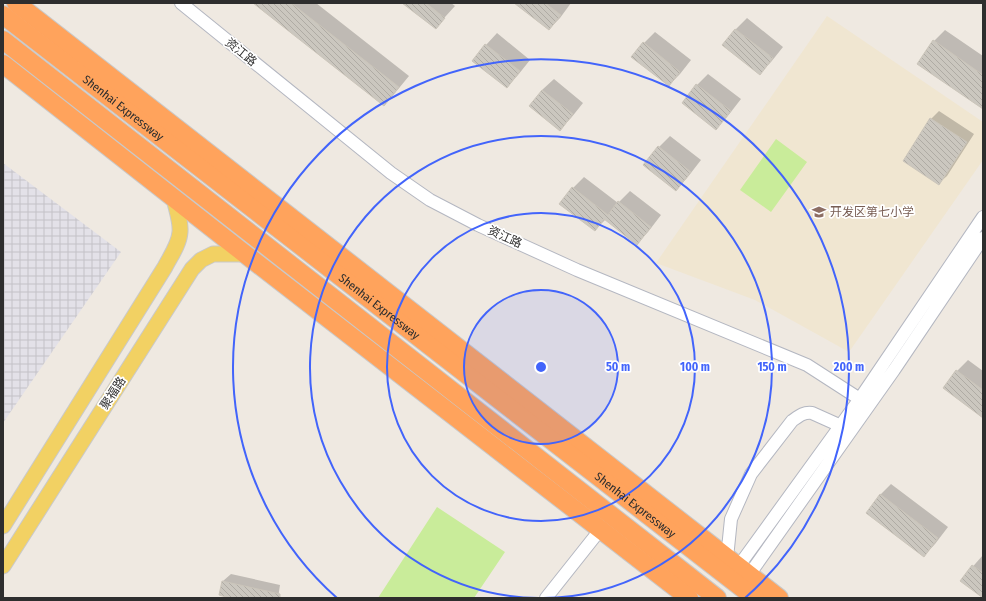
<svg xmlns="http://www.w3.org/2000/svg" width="986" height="601" font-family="'Fira Sans Condensed','Noto Sans SC',sans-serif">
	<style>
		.industrial { fill: url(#industrial-grid) }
		.education { fill: #f0e6d1 }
		.pitch { fill: #c9ec9a }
		.shadow { fill: #0003 }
		.building { fill: url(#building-back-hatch); stroke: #cbc5ba }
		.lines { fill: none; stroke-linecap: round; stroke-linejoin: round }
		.minor-casing { stroke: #b4b7c1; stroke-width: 14 }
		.major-casing { stroke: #c9c9c9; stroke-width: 17 }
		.highway-casing { stroke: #c9c9c9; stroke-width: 20 }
		.minor { stroke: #fff; stroke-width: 12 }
		.major { stroke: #f2d163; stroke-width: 15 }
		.highway { stroke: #ffa35c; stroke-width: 18 }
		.ring { fill: none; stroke: #4264fb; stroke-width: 2 }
		.labels { text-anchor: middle; stroke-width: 3.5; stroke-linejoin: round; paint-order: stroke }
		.street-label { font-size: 12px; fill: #2e2e2e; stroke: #fff }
		.education-label { font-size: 12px; fill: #785e54; stroke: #fff; text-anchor: start }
		.centre { fill: #4264fb; stroke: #fff; stroke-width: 2 }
		.ring-label { font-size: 12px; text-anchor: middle; font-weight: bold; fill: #4264fb; stroke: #fff; stroke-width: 3.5; stroke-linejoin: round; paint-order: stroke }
	</style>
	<defs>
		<pattern id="industrial-grid" width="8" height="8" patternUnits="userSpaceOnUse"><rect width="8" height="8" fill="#e3e1e8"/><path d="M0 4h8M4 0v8" fill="none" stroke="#c3c1c7"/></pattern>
		<pattern id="building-back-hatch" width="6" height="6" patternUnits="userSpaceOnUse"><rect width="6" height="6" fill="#cbc7bf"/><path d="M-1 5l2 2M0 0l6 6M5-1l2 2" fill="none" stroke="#afaba4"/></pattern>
	</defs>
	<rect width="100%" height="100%" fill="#efe9e1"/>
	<!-- industrial -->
	<path class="industrial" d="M3 163 121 252 3 423Z"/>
	<!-- education -->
	<path class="education" d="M827 16 983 122V160L849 352 755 300 656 263Z"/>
	<!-- pitch -->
	<path class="pitch" d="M776 139 807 162 771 212 740 190Z
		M437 507 505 552 474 598H378Z"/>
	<!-- shadow -->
	<path class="shadow" d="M254 3H316L409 76 395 93 384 104Z
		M403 3H451L455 6 435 28Z
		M521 3H571L560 18 549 29Z
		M747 18 783 47 771 62 760 73 724 45 736 29Z
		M945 30 983 56V104L934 41Z
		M655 32 691 60 680 74 669 85 644 43Z
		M497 33 530 60 518 75 507 87 486 45Z
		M708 74 741 99 727 117 716 128 683 103 697 85Z
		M554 79 583 103 571 118 560 129 542 90Z
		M939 111 974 134 947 176 939 183 931 119Z
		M670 136 701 160 687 178 676 189 659 147Z
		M584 177 618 203 630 191 661 215 648 232 637 243 606 219 595 230 573 188Z
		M968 360 983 371V417L957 371Z
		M891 484 948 527 935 544 924 556 880 495Z
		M983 555V598L961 580Z
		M231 574 280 585 278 598H228L229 596 223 581Z"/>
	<!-- building -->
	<path class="building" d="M253 3H291L399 87 384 106Z
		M402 3H426L445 18 436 29Z
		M514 3H545L561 15 549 30Z
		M735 29 773 58 760 75 722 45Z
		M933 40 983 75V109L917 64Z
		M643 42 680 72 669 86 631 57Z
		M485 44 520 71 507 88 472 61Z
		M696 84 731 111 716 130 682 103Z
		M542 90 573 114 560 131 529 106Z
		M930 118 967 142 939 185 903 161Z
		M658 146 691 172 676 191 643 165Z
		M572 187 608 215 618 201 651 227 637 245 604 219 595 231 559 204Z
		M956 370 983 390V418L943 388Z
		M880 494 938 538 924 557 866 513Z
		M972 565 983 573V598L960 581Z
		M222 581 280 594V598H230L219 595Z"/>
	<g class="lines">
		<defs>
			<path id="minor" d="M181 3 391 173 430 200 478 225 577 270 807 365 869 405
				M727 558 731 519 751 474 792 421C799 416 803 412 812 413L841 426
				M738 567 859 400 983 217
				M749 575 894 370 983 238
				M546 598 600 530"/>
			<path id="major" d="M3 526 165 267C170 257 179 245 180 232 181 221 176 209 174 198
				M3 566 192 269 201 260 213 254H245"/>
			<g id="highway">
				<path d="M16 3 779 598"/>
				<path id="s1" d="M3 15 755 598"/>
				<path d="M3 40 717 598"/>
				<path d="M3 64 245 254 689 598"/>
			</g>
		</defs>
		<!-- minor casing -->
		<use href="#minor" class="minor-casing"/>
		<!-- major casing -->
		<use href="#major" class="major-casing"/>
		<!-- highway casing -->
		<use href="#highway" class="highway-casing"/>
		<!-- minor -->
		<use href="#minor" class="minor"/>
		<!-- major -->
		<use href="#major" class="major"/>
		<!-- highway -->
		<use href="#highway" class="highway"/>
	</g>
	<!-- distance rings -->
	<circle cx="541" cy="367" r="77" fill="#4264fb" fill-opacity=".12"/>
	<g class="ring">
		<circle cx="541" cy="367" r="77"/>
		<circle cx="541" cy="367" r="154"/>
		<path d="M539 598A231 231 0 1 1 543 598"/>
		<path d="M337 598A308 308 0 1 1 745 598"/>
	</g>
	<!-- icons -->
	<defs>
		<symbol id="school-bare" viewBox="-9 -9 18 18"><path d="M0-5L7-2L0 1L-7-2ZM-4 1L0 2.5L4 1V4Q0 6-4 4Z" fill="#8d6e63" stroke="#fff" stroke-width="2.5" paint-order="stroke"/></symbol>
	</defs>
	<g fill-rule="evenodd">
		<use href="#school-bare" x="809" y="202" width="20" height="20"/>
	</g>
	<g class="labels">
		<!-- street labels -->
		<g class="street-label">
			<text transform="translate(241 52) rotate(39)" y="4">资江路</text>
			<text dy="4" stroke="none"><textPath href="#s1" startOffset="152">Shenhai Expressway</textPath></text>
			<text transform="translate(505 237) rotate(24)" y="4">资江路</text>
			<text dy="4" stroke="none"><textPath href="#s1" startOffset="476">Shenhai Expressway</textPath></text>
			<text transform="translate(113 393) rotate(-57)" y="4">聚福路</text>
			<text dy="4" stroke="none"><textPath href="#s1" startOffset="800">Shenhai Expressway</textPath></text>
		</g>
		<!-- education labels -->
		<g class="education-label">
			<text x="830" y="216">开发区第七小学</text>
		</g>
	</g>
	<circle cx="541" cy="367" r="6" class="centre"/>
	<g class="ring-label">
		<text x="618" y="371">50 m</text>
		<text x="695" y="371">100 m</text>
		<text x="772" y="371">150 m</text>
		<text x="849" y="371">200 m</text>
	</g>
	<!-- border -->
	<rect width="986" height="601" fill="none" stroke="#2e2e2e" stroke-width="8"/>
</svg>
